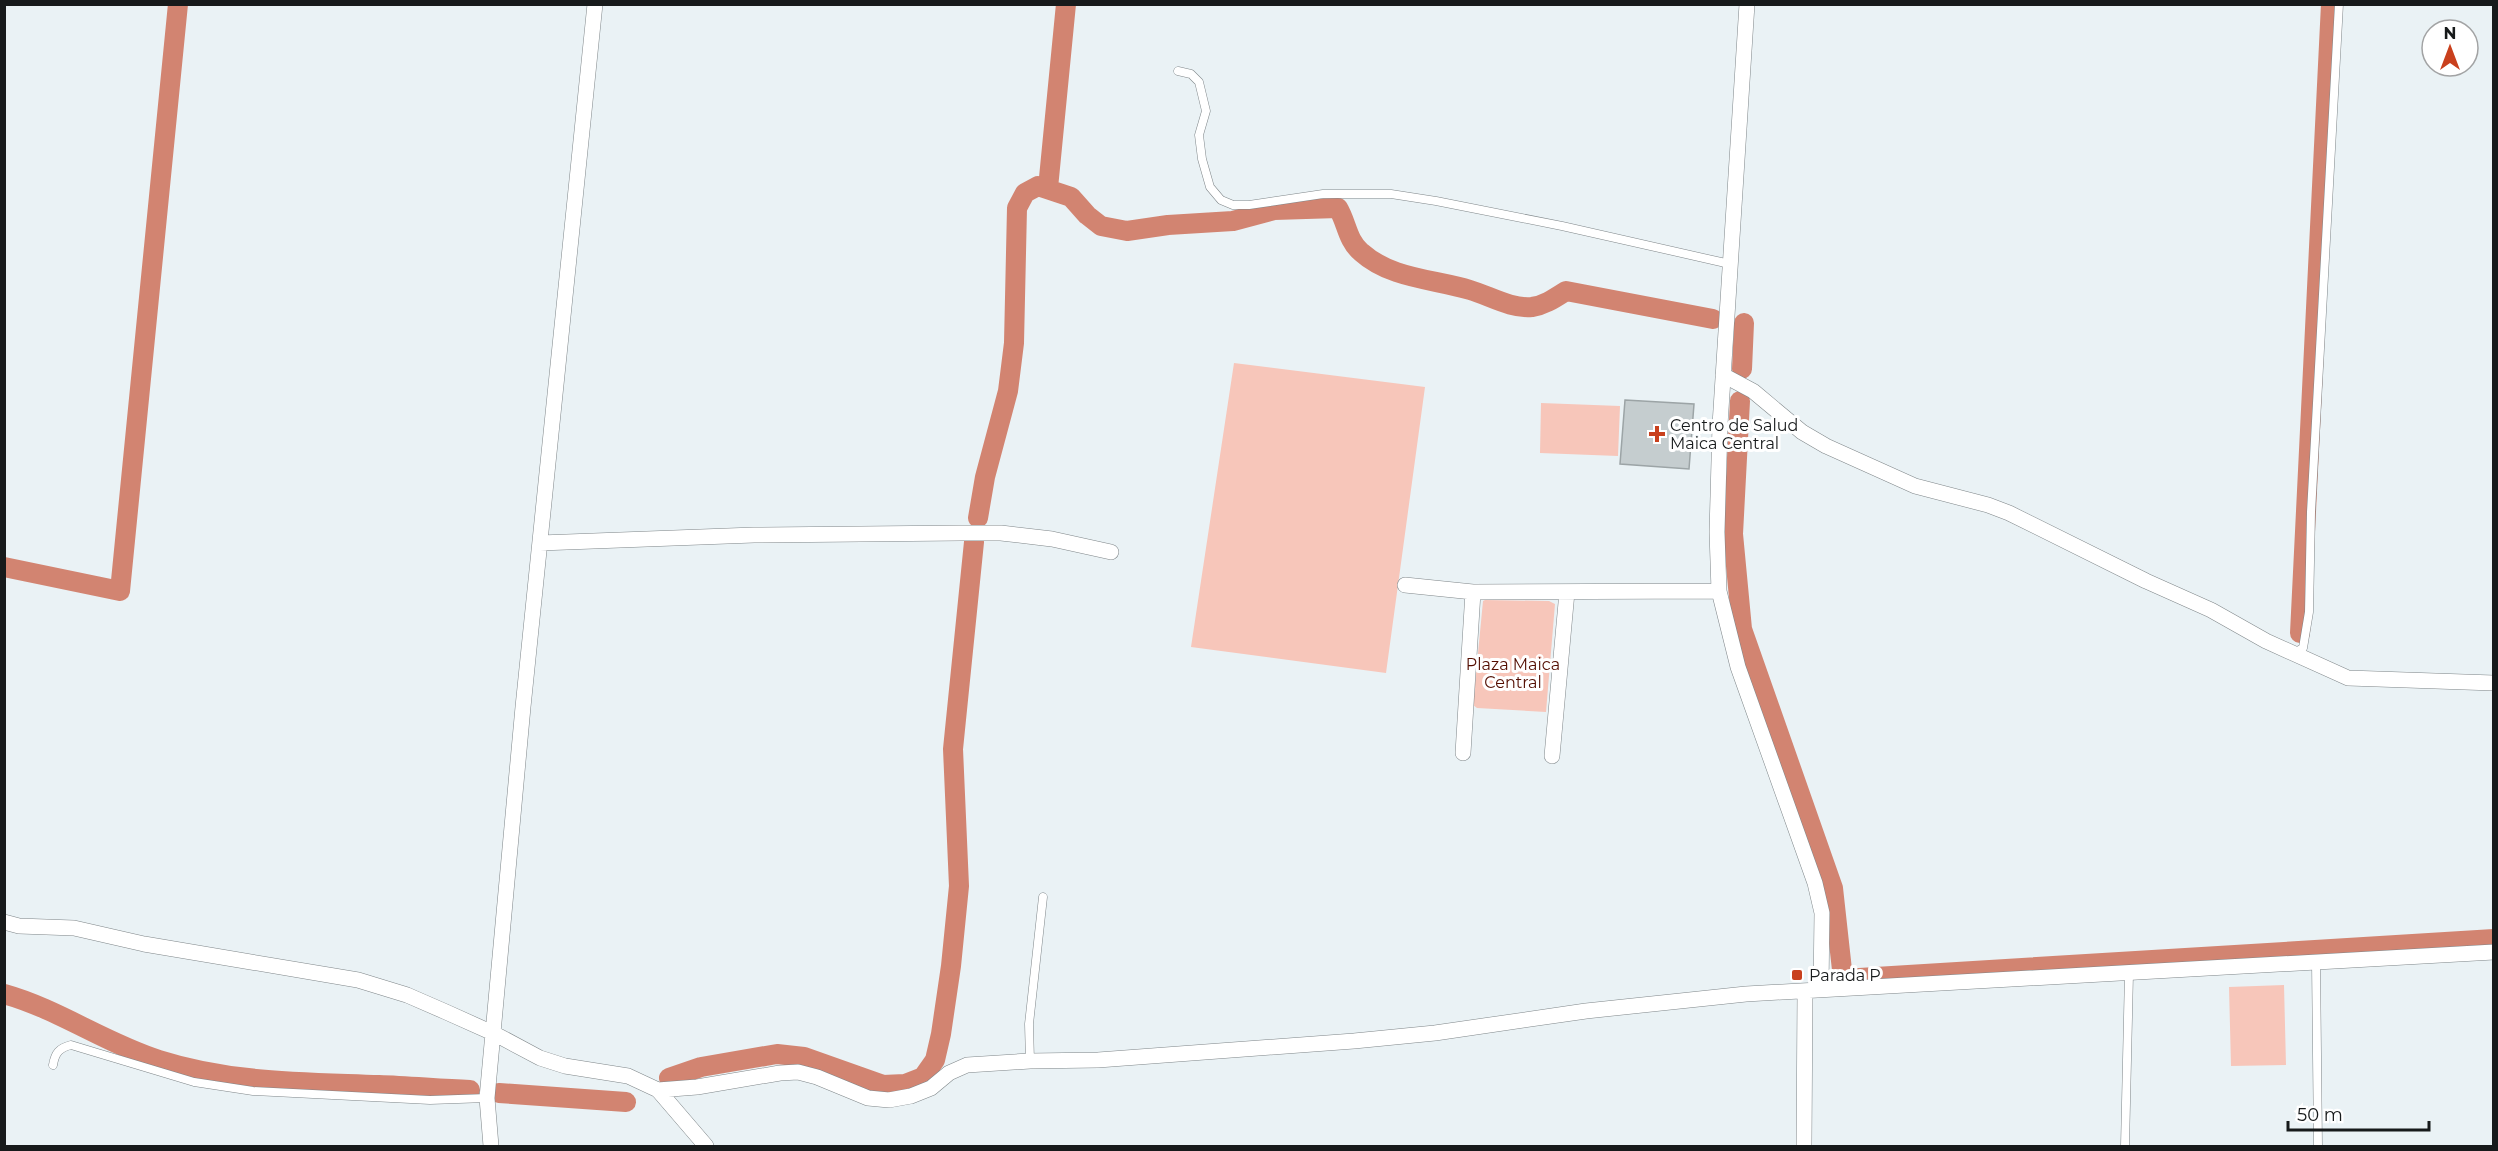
<svg xmlns="http://www.w3.org/2000/svg" width="2498" height="1151" font-family="Montserrat,sans-serif">
	<style>
		.green { fill: #f7c6ba }
		.lines { fill: none; stroke-linecap: round; stroke-linejoin: round }
		.canal { stroke: #d28471; stroke-width: 20 }
		.building { fill: #c5cdcf; stroke: #9ca4a6; stroke-width: 1.5 }
		.service-casing { stroke: #7f8689; stroke-width: 9 }
		.minor-casing { stroke: #7f8689; stroke-width: 16 }
		.service { stroke: #fff; stroke-width: 8 }
		.minor { stroke: #fff; stroke-width: 15 }
		.poi-dot { fill: #c9401d; stroke: #fff; stroke-width: 2 }
		.labels { text-anchor: middle; stroke-width: 6; stroke-linejoin: round; paint-order: stroke }
		.poi-label { font-size: 16px; fill: #171a1b; stroke: #fff; text-anchor: start }
		.park-label { font-size: 16px; fill: #530d00; stroke: #fff }
	</style>
	<rect width="100%" height="100%" fill="#eaf2f5"/>
	<!-- green -->
	<path class="green" d="M1234 363 1425 387 1386 673 1191 647Z
		M1541 403 1620 406 1618 456 1540 453Z
		M1485 600 1549 601 1555 604 1546 712 1477 708 1473 705 1483 601Z
		M2284 985 2286 1065 2231 1066 2229 987Z"/>
	<g class="lines">
		<!-- canal -->
		<path class="canal" d="M1048 188 1066 4
			M1742 369 1744 323
			M1740 401 1733 534 1742 629 1833 888 1843 979 2494 939
			M978 518 985 477 1008 391 1014 343 1017 208 1025 193 1038 186 1071 197 1087 215 1101 226 1127 231 1168 225 1233 221 1274 210 1338 208C1347 223 1347 240 1361 252 1391 279 1434 279 1470 290 1490 296 1511 309 1532 307 1545 305 1555 298 1566 291L1713 319
			M4 567 120 591 178 4
			M2300 633 2331 4
			M4 994C58 1009 105 1043 159 1060 231 1083 305 1082 379 1085 410 1086 440 1089 470 1090
			M669 1078 701 1067 777 1054 804 1057 883 1085 905 1084 923 1077 935 1060 941 1034 951 966 959 886 953 749 974 542
			M499 1093 626 1102"/>
	</g>
	<!-- building -->
	<path class="building" d="M1625 400 1694 404 1689 469 1620 464Z"/>
	<g class="lines">
		<defs>
			<path id="service" d="M1178 71 1191 74 1199 82 1206 111 1199 135 1202 159 1210 187 1221 200 1233 205H1249L1323 194H1391L1436 201 1562 226 1730 264
				M2296 652 2303 648 2309 612 2311 512 2339 4
				M2316 962 2318 1146
				M1030 1061 1029 1024 1043 897
				M53 1065C55 1053 59 1048 71 1045L194 1082 253 1091 430 1100 487 1098
				M2125 1146 2129 974"/>
			<path id="minor" d="M1747 4 1720 425 1717 532 1719 591 1738 667 1815 883 1822 913 1821 989
				M1723 375 1753 391 1802 432 1826 446 1915 486 1988 505 2009 513 2146 581 2211 610 2266 641 2348 678 2494 683
				M540 543 754 535 960 533H1001L1052 539 1111 552
				M1405 585 1473 592 1719 591
				M1463 753 1473 592
				M1552 756 1567 592
				M4 922 19 926 74 928 144 944 358 980 407 995 446 1012 495 1034 540 1058 565 1066 628 1076 658 1090 706 1146
				M658 1090 697 1087 780 1073 798 1072 817 1077 868 1098 889 1100 911 1096 931 1088 949 1073 967 1065 1030 1061 1098 1060 1354 1041 1435 1033 1586 1011 1746 994 2494 952
				M491 1146 487 1098 523 707 595 4
				M1804 1146 1805 992"/>
		</defs>
		<!-- service casing -->
		<use href="#service" class="service-casing"/>
		<!-- minor casing -->
		<use href="#minor" class="minor-casing"/>
		<!-- service -->
		<use href="#service" class="service"/>
		<!-- minor -->
		<use href="#minor" class="minor"/>
	</g>
	<!-- markers -->
	<g class="poi-dot">
		<path d="M1654 425h6v6h6v6h-6v6h-6v-6h-6v-6h6z"/>
		<rect x="1791" y="969" width="12" height="12" rx="3"/>
	</g>
	<g class="labels">
		<!-- poi labels -->
		<g class="poi-label">
			<text x="1670" y="431">Centro de Salud<tspan x="1670" dy="18">Maica Central</tspan></text>
			<text x="1809" y="981">Parada P</text>
		</g>
		<!-- park labels -->
		<g class="park-label">
			<text x="1513" y="670">Plaza Maica<tspan x="1513" dy="18">Central</tspan></text>
		</g>
	</g>
	<!-- border -->
	<rect width="2498" height="1151" fill="none" stroke="#171a1b" stroke-width="12"/>
	<!-- north arrow -->
	<g transform="translate(2450 48)"><circle r="28" fill="#ffffff" stroke="#a2a3a4" stroke-width="1.5"/>
	<path d="M0-4.5L10 22L0 15L-10 22Z" fill="#c9401d"/>
	<text y="-9" font-size="16" font-weight="bold" text-anchor="middle" fill="#171a1b">N</text>
	</g>
	<!-- scale -->
	<path d="M2288 1121v9h141v-9" fill="none" stroke="#171a1b" stroke-width="3"/>
	<text x="2297" y="1121" font-size="18" fill="#171a1b" stroke="#ffffff" stroke-width="4.5" paint-order="stroke">50 m</text>
</svg>
